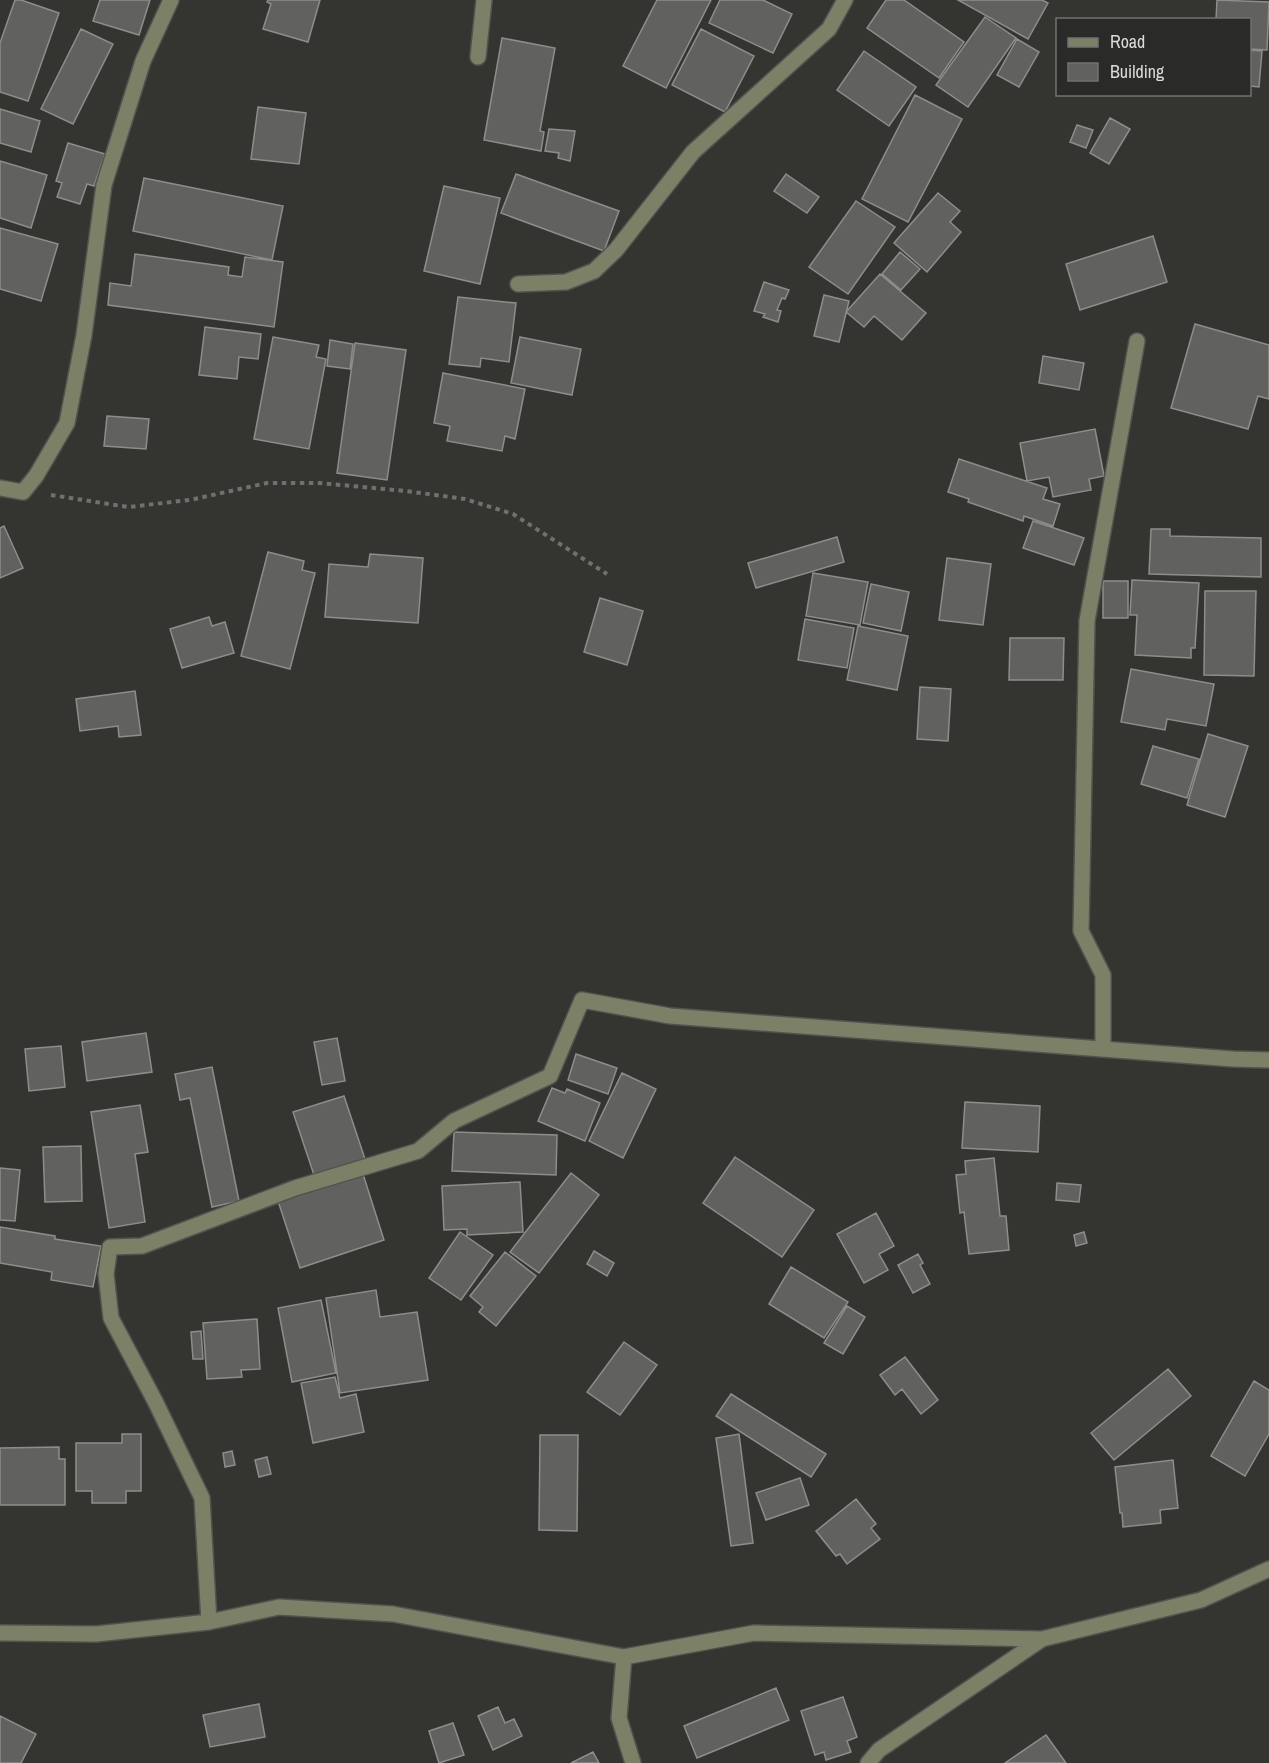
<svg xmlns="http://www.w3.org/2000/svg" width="1269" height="1763" font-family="'Archivo Narrow',sans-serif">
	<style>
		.building { fill: #61625f; stroke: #8d8e8b; stroke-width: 1.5 }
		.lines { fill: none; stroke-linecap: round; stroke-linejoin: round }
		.minor-casing { stroke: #52524f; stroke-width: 18 }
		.path { stroke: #70716e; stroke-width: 4; stroke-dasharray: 4.5 4.5; stroke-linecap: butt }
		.minor { stroke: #7b8067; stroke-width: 15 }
	</style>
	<rect width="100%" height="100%" fill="#343431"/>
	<!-- building -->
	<path class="building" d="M15 0H21L59 13 28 101 0 92V43Z
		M100 0H150L139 35 93 21Z
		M268 0H320L308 42 263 29 271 4 267 2Z
		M657 0H711L666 88 623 66Z
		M720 0H763L792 14 773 53 709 23Z
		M886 0H904L964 42 939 78 867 28Z
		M958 0H1042L1048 3 1028 39Z
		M1217 0 1269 2 1267 50 1250 49V20H1216Z
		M985 17 1016 38 968 107 936 85Z
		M81 29 113 44 73 124 41 109Z
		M701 29 754 56 725 112 672 85Z
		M502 38 555 48 540 131 544 132 541 151 484 140Z
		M1017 39 1039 52 1019 87 997 75Z
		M1250 50 1262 51 1259 87 1250 86Z
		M864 51 916 87 889 126 837 90Z
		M915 95 962 119 908 222 862 199Z
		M258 107 306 113 299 164 251 159Z
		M0 109 40 121 31 152 0 143Z
		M1110 118 1130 129 1109 164 1090 153Z
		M1077 125 1093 130 1086 148 1070 142Z
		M549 129 575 131 570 161 558 158 559 153 545 151Z
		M68 143 105 154 94 186 87 184 80 204 57 197 62 183 56 181Z
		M0 161 47 175 31 228 0 218Z
		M516 174 619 211 604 251 501 213Z
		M786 174 819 197 807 213 774 191Z
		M144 178 283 206 272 260 133 231Z
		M444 186 500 198 480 284 424 271Z
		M938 193 960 211 950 222 961 232 927 272 894 243Z
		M856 201 895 227 848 294 809 267Z
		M0 228 58 244 41 301 0 289Z
		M1153 236 1167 282 1080 310 1066 264Z
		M900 252 920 269 901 290 882 274Z
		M135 254 229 267 228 275 242 277 245 257 283 262 274 327 108 305 110 283 131 286Z
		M880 274 926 313 902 340 874 316 864 327 846 312Z
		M764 282 789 290 785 299 782 298 777 310 781 311 778 322 763 317 765 314 754 311Z
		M824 295 849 301 839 342 814 336Z
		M458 297 516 303 509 362 481 358 480 367 449 364Z
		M1195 324 1269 345V399L1258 396 1248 429 1171 408Z
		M205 327 261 334 258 359 239 357 237 379 199 375Z
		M273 337 319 345 316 357 326 359 309 449 254 439Z
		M520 337 581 349 572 395 511 383Z
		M330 340 353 344 350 369 327 366Z
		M355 343 406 350 387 480 337 473Z
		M1043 356 1084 363 1079 390 1039 383Z
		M443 373 525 389 515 439 505 436 502 451 447 441 450 426 434 423Z
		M107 416 149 419 146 449 104 446Z
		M1095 429 1104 476 1089 479 1091 490 1053 497 1049 477 1027 481 1020 443Z
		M959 459 1047 488 1043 499 1060 504 1053 526 1024 516 1023 521 968 502 969 499 948 492Z
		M1033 521 1084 538 1074 565 1023 548Z
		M4 526 23 568 0 578V528Z
		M1151 529H1170V536L1261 538V577L1149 574Z
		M837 537 844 562 756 588 748 563Z
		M268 552 304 561 302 570 315 573 290 669 241 656Z
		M370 554 423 558 418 623 325 617 329 564 368 567Z
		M947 558 991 564 983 625 939 620Z
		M813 573 868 582 860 625 806 616Z
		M1132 580 1199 583 1195 648H1191V658L1135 655 1137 615H1130Z
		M1103 581H1128V618H1103Z
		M871 584 909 592 901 631 863 623Z
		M1205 591H1256L1254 676 1204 675Z
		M600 598 643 611 627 665 584 652Z
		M209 617 212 626 225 622 234 653 182 668 170 629Z
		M805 619 854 628 847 668 798 660Z
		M858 626 908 636 897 690 847 680Z
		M1010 638H1064L1063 680H1009Z
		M1131 669 1214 684 1206 726 1167 719 1165 730 1121 722Z
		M920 687 951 689 948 741 917 739Z
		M135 691 141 735 119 737 118 726 80 731 76 699Z
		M1208 734 1248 746 1225 817 1187 805Z
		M1153 746 1199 759 1187 798 1141 784Z
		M146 1033 152 1072 87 1081 82 1042Z
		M337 1038 345 1081 322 1085 314 1042Z
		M61 1046 65 1087 29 1091 25 1049Z
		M576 1054 617 1068 608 1094 568 1080Z
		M212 1067 239 1201 212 1207 190 1098 180 1100 175 1074Z
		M622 1073 656 1089 623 1158 589 1141Z
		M552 1088 565 1093 567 1089 600 1103 585 1141 538 1121Z
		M344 1096 365 1159 314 1175 293 1112Z
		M965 1102 1040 1106 1038 1152 962 1148Z
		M140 1105 148 1152 135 1154 145 1222 109 1228 91 1112Z
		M454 1132 557 1135 556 1175 452 1171Z
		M81 1146 82 1201 45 1202 43 1147Z
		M735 1157 814 1210 782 1257 703 1203Z
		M994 1158 1000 1216H1006L1009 1250 969 1254 964 1212 960 1213 956 1175 966 1174 965 1161Z
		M0 1168 20 1170 15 1221 0 1220Z
		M571 1173 599 1195 539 1273 510 1252Z
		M363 1174 384 1240 300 1268 278 1201Z
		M520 1182 523 1232 467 1235V1229L444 1230 442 1186Z
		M1057 1183 1081 1185 1079 1202 1056 1200Z
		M876 1213 894 1246 879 1254 888 1270 864 1283 837 1234Z
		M0 1227 55 1236V1239L101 1246 93 1287 51 1280 52 1272 0 1263Z
		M460 1232 493 1255 461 1300 429 1278Z
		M1084 1232 1087 1243 1076 1246 1074 1235Z
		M594 1251 614 1263 607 1276 587 1264Z
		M505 1252 536 1276 496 1326 479 1312 483 1307 470 1296Z
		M918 1254 923 1263 920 1265 930 1284 913 1293 898 1265Z
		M791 1267 848 1302 824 1338 769 1304Z
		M376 1290 380 1317 417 1312 428 1380 340 1393 326 1298Z
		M321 1300 336 1373 292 1382 278 1308Z
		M847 1306 865 1317 843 1354 824 1343Z
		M257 1319 260 1369 241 1370 242 1377 207 1379 203 1323Z
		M201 1331 203 1359H193L191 1332Z
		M624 1342 657 1365 620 1415 587 1392Z
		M905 1357 938 1400 921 1414 902 1389 895 1395 880 1375Z
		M1168 1369 1191 1396 1114 1460 1091 1433Z
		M335 1377 340 1398 356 1394 364 1432 313 1443 301 1383Z
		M1254 1381 1269 1390V1434L1245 1476 1211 1456Z
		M731 1394 826 1454 811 1477 716 1416Z
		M122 1434H141V1491H126V1503H92V1491H76V1443H122Z
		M739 1434 753 1543 731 1546 716 1438Z
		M540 1435H578L577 1531 539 1530Z
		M59 1447V1459H65V1505H0V1448Z
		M232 1451 235 1465 225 1467 223 1453Z
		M267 1457 271 1474 259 1477 255 1460Z
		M1173 1460 1178 1508 1160 1510 1161 1523 1123 1527 1122 1513H1120L1115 1467Z
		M800 1478 809 1505 766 1520 756 1493Z
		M856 1499 876 1524 871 1528 880 1539 847 1564 840 1554 836 1556 816 1531Z
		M776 1688 789 1720 697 1758 684 1726Z
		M843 1697 857 1737 847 1741 851 1752 826 1760 824 1752 815 1755 801 1711Z
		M259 1704 265 1737 210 1747 203 1715Z
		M498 1707 505 1723 514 1719 522 1736 493 1750 478 1716Z
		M0 1716 36 1734 21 1763H0Z
		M453 1723 464 1755 439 1763 429 1731Z
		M1046 1735 1066 1763H1005Z
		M593 1752 599 1763H571Z"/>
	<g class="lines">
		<defs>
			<path id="minor" d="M478 57 484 0
				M518 284 566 282 594 271 616 250 693 152 829 29 845 0
				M0 488 23 492 36 476 67 423 84 335 104 185 143 61 171 0
				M1103 1048V975L1081 931 1087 621 1137 341
				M209 1622 202 1498 155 1401 111 1318 106 1274 110 1247 142 1246 295 1188 418 1151 454 1121 550 1076 582 1000 670 1016 1233 1059 1269 1060
				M0 1633 96 1634 209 1622 279 1607 393 1614 624 1657 619 1718 633 1763
				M624 1657 754 1633 1042 1639 1201 1600 1269 1569
				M868 1763 879 1750 1042 1639"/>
		</defs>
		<!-- minor casing -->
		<use href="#minor" class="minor-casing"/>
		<!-- path -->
		<path class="path" d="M51 495 128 507 190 500 267 483H319L406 491 465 499 513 514 607 574"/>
		<!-- minor -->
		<use href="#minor" class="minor"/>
	</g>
	<!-- legend -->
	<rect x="1056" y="18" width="195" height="78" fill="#2a2a28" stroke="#71716f" stroke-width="1.5"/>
	<rect x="1068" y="38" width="30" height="9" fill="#7b8067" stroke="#71716f" stroke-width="1.5"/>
	<text x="1110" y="48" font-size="18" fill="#dbdcda">Road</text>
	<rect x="1068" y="63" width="30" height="18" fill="#61625f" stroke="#71716f" stroke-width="1.5"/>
	<text x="1110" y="78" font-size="18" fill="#dbdcda">Building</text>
</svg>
